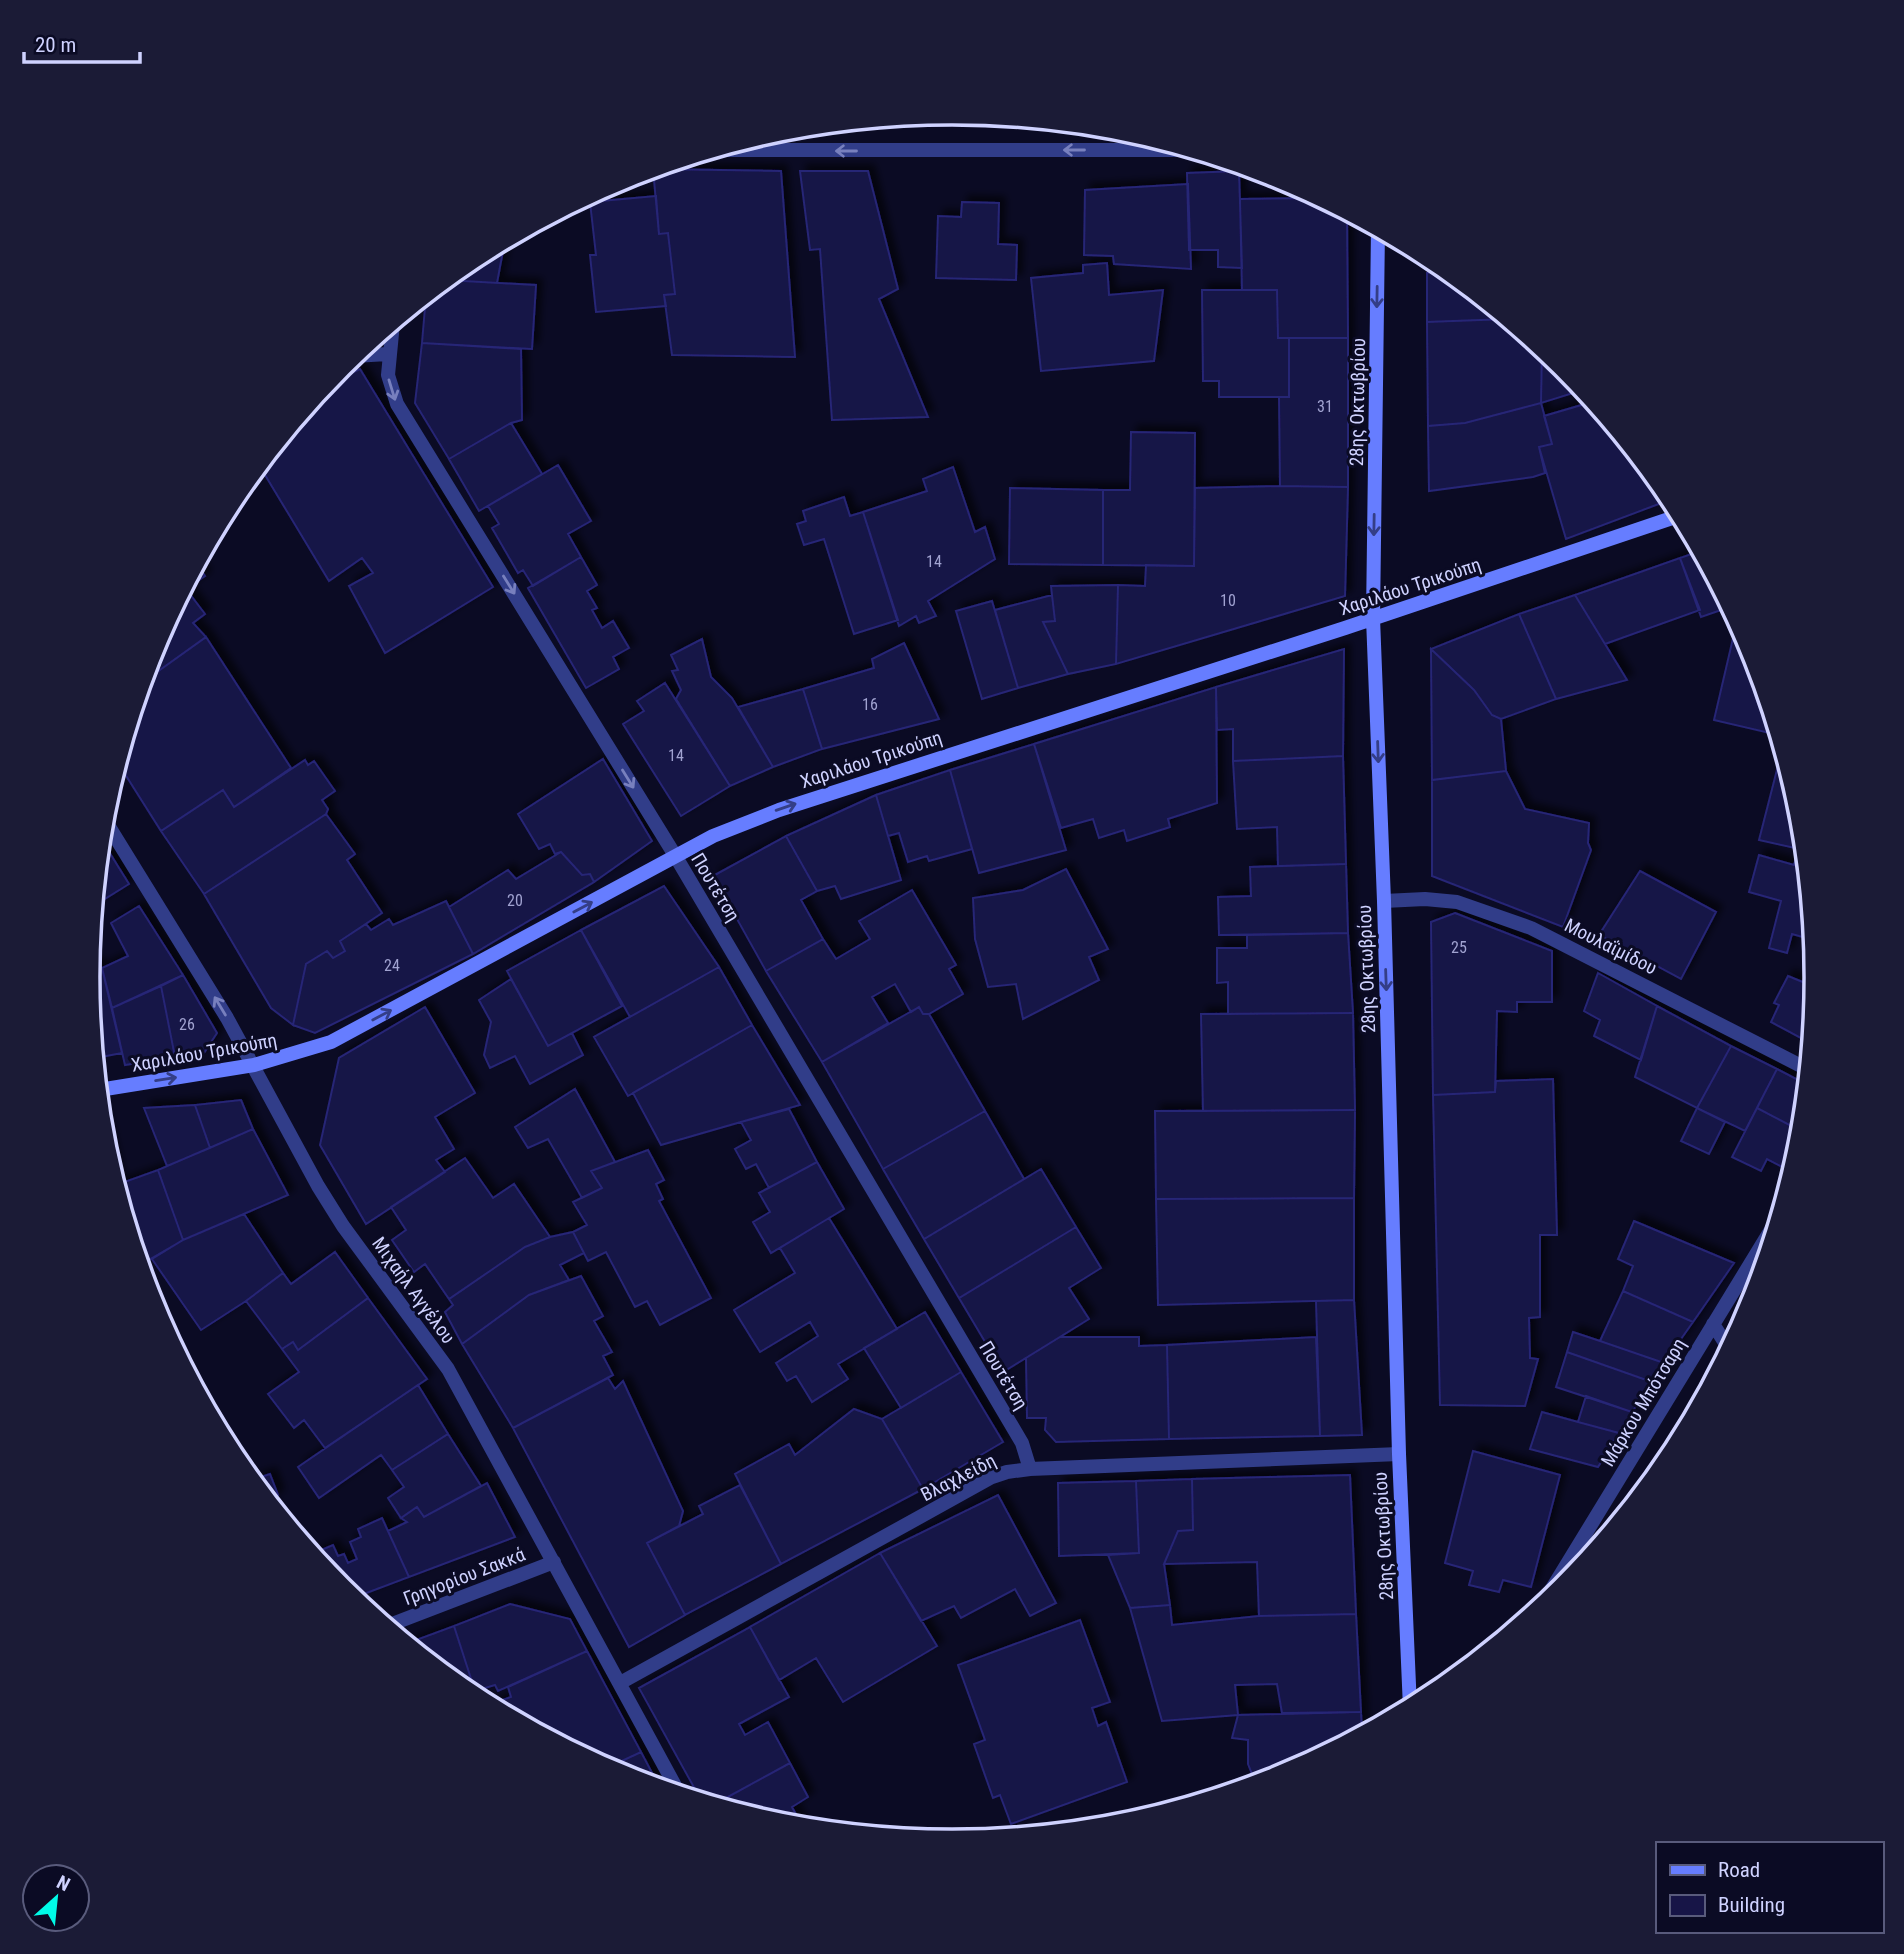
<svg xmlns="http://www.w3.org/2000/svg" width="1904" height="1954" font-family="'Roboto Condensed',sans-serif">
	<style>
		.building { fill: #171547; stroke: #272576; stroke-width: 2; filter: url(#shadow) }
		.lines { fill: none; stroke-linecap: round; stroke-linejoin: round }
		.street { stroke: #313d89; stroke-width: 14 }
		.secondary { stroke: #667dff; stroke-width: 14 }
		.oneway { stroke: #7880be }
		.oneway2 { stroke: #343e87 }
		.labels { text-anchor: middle; stroke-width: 6; stroke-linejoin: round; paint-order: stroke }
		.number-label { font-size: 16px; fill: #a1a3d1 }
		.street-label { font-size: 19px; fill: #cfd2ff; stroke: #0b0b24 }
		.rim { fill: none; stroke: #cfd2ff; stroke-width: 3.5 }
	</style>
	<defs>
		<filter id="shadow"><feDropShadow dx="6" dy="-6" stdDeviation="3.5" flood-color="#0009"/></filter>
	</defs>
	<rect width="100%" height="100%" fill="#0b0b24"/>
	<!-- building -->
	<path class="building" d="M952 113 969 114V125H932V115Z
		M923 115V124H891V119Z
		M1042 121 1121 129H1122H1042Z
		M858 122V128L812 126Z
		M653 169 781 171 795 357 672 355 664 295 675 294 668 233 659 234Z
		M800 171H868L898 289 879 299 928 417 832 420 820 249 810 250Z
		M1239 171 1242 268 1218 267V250H1189L1187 173Z
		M1188 184 1191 269 1114 264 1113 256 1084 255 1085 190Z
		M656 196 659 234 668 233 675 294 664 295 666 306 596 312 590 255H596L590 202Z
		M1319 198 1347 213 1348 338H1278L1277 290H1242L1240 199Z
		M962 202 999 203 998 244 1017 245 1016 280 936 278 938 216 961 217Z
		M505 240 497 283 446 280 472 258Z
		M1107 263 1109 295 1163 290 1154 361 1041 371 1031 278 1083 273V265Z
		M1448 271 1506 319 1427 322V273Z
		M446 280 536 285 532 349 422 343 426 296Z
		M1202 290H1277L1278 338H1289V397H1219V381H1203Z
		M1506 319 1542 348 1541 403 1465 423 1428 426 1427 322Z
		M1289 338H1348V487L1280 486 1279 397H1289Z
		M422 343 521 349 522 420 511 423 449 459 415 403Z
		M1542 348 1564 366 1583 390 1541 403Z
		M360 369 493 587 385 653 349 586 373 573 362 558 329 581 259 465 325 385Z
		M1541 403 1552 444 1539 447 1545 473 1533 477 1429 491 1428 426 1465 423Z
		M1585 404 1592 413 1600 410 1672 499 1566 539 1539 447 1552 444 1544 416Z
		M511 423 542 474 479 511 449 459Z
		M1131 432 1195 433 1194 566 1103 565V490H1130Z
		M558 465 591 521 568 534 581 557 533 586 523 570 518 573 492 528 499 524 488 506Z
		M953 467 975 532 985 527 995 559 928 601 936 616 919 623 916 616 899 626 863 512 927 491 923 479Z
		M1280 486 1348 487 1345 596 1116 664 1118 585 1145 586 1146 565 1194 566 1195 488Z
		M1010 488 1103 490V565L1009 564Z
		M844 497 850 516 863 512 898 620 854 634 824 539 804 545 797 524 806 521 803 511Z
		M1700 551 1730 607 1701 617 1680 558Z
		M581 557 597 585 587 591 597 608 592 610 602 628 613 621 629 648 613 657 619 669 586 688 528 588Z
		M1680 558 1700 610 1605 644 1575 595Z
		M197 565 205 576 186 589 205 614 193 623 206 637 143 682 153 646Z
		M1118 585 1116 664 1068 674 1043 622 1055 621 1051 586Z
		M1052 595 1055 621 1043 622 1068 674 1018 688 995 610Z
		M1575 595 1627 680 1556 699 1519 614Z
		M992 601 1018 688 982 699 956 611Z
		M1519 614 1556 699 1501 719 1492 715 1474 690 1431 649Z
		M1737 621 1751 647 1778 735 1714 720Z
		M206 637 291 768 234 807 223 790 161 831 118 763 143 682Z
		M702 639 711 677 732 698 773 767 730 786 676 699 681 690 672 671 678 670 671 655Z
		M904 643 939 719 822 749 803 689 874 668 872 659Z
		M1344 649 1343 756 1233 761V729L1217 730 1216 687Z
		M1431 649 1474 690 1492 715 1501 719 1506 771 1432 780Z
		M665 683 730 786 681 816 623 724 644 711 637 701Z
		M1216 687 1217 803 1168 819 1170 827 1127 841 1124 830 1099 838 1093 819 1061 828 1034 744Z
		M803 689 822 749 773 767 738 707Z
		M1034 744 1066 850 979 873 950 770Z
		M1343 756 1346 864 1278 866 1277 827 1237 829 1233 761Z
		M1780 758 1785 759 1800 809 1804 850 1759 840Z
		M603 759 652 841 594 882 590 874 582 875 561 852 555 854 550 844 539 849 518 814Z
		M305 760 308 765 314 761 335 791 322 800 328 809 326 814 204 894 161 831 223 790 234 807Z
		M950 770 972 849 929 861 927 856 908 862 899 833 888 836 876 795Z
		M1506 771 1525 809 1589 823 1588 843 1591 850 1563 927 1432 876V780Z
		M876 795 901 880 841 899 835 886 817 891 786 836Z
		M326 814 355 854 347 860 382 913 340 941 345 951 333 958 327 951 306 964 293 1025 271 1008 204 894Z
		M786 836 817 891 801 900 823 939 766 971 713 876Z
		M101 839 129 884 95 905Z
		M1799 848 1804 850 1813 940 1792 934 1787 953 1769 948 1781 901 1749 892 1759 855 1794 865Z
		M561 852 582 875 590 874 594 882 473 954 449 907 508 870 516 879Z
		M1346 864 1348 933 1219 935 1218 897 1251 896 1250 867Z
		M1066 869 1108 949 1089 957 1099 980 1023 1019 1016 984 988 987 975 939 973 898 1023 890Z
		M1640 871 1716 912 1681 979 1599 935Z
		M664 886 719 967 630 1017 581 930Z
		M912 890 956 965 949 969 963 994 929 1014H923L919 1007 911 1012 895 984 872 997 888 1023 822 1062 766 971 823 939 836 959 870 939 859 921Z
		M446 901 473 954 315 1033 293 1025 306 964 327 951 333 958 345 951 340 941 366 924 371 930 389 919 393 925Z
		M139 906 183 975 112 1008 102 968 128 956 111 923Z
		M1455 913 1552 951V1002H1517V1012L1497 1011 1495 1092 1433 1095 1431 922Z
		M581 930 622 1006 548 1046 507 971Z
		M1348 933 1353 1013 1228 1014V982L1217 983V948H1247V935Z
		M89 959 102 968 122 1053 96 1058 88 977Z
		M719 967 752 1025 628 1096 594 1037Z
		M1598 973 1657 1006 1641 1060 1594 1036 1600 1020 1584 1011Z
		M183 975 217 1033 204 1053 175 1057 161 986Z
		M1788 976 1815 987 1810 1043 1771 1022 1779 1005 1774 1003Z
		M511 979 548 1046 572 1033 583 1055 530 1084 515 1056 490 1068 484 1055 491 1022 479 1000Z
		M161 986 175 1057 125 1065 112 1008Z
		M1657 1006 1731 1046 1697 1108 1635 1077Z
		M425 1007 475 1093 435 1117 454 1149 436 1160 445 1172 366 1224 320 1145 339 1058Z
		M919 1007 923 1014H929L985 1111 883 1169 822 1062Z
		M1353 1013 1355 1110 1203 1111 1201 1014Z
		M752 1025 800 1105 661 1145 633 1093Z
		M1731 1046 1777 1069 1745 1131 1697 1108Z
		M1777 1069 1806 1084 1801 1131 1757 1108Z
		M1553 1079 1557 1235H1540V1317L1529 1318 1530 1358 1538 1359 1525 1406 1440 1405 1433 1095 1495 1092 1496 1081Z
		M575 1089 615 1162 591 1171 602 1188 582 1198 548 1139 528 1148 515 1127Z
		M241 1100 253 1129 210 1148 195 1105Z
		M100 1105 119 1184 116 1185 104 1145Z
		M195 1105 210 1148 167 1166 144 1108Z
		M1697 1108 1725 1122 1709 1154 1681 1141Z
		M1757 1108 1801 1131 1800 1146 1792 1172 1767 1159 1761 1171 1732 1157Z
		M789 1109 817 1162 769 1188 756 1164 746 1169 735 1149 751 1140 741 1122Z
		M1355 1110 1354 1198 1156 1199 1155 1111Z
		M985 1111 1024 1179 924 1239 883 1169Z
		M253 1129 288 1195 183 1240 158 1170Z
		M648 1150 664 1180 656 1184 663 1199 659 1201 711 1298 660 1325 647 1301 635 1307 606 1252 588 1261 573 1232 587 1225 573 1202 602 1188 591 1171Z
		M465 1158 493 1198 514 1184 550 1237 525 1247 449 1299 425 1264 414 1272 392 1240 406 1230 391 1207Z
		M817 1162 844 1209 771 1253 753 1222 770 1212 759 1193Z
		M1041 1169 1076 1227 959 1298 924 1239Z
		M158 1170 183 1240 140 1265 116 1185Z
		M1354 1198V1300L1158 1305 1156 1199Z
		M244 1214 283 1273 246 1301 201 1330 152 1259 183 1240Z
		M829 1218 897 1329 838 1364 848 1379 812 1402 796 1376 787 1381 776 1363 818 1336 810 1322 760 1352 734 1310 795 1273 780 1248Z
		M1634 1221 1734 1263 1693 1322 1623 1291 1633 1266 1618 1259Z
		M1076 1227 1101 1268 1069 1288 1089 1319 1003 1372 959 1298Z
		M573 1232 584 1253 560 1265 569 1280 529 1295 462 1344 445 1312 453 1305 449 1299 525 1247 550 1237Z
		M335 1252 368 1298 298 1350 293 1342 282 1349 246 1301 283 1273 291 1284Z
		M581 1276 603 1316 594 1321 612 1352 603 1356 613 1375 513 1428 462 1344 529 1295Z
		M1623 1291 1693 1322 1664 1363 1600 1341Z
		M368 1298 427 1379 325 1448 304 1420 294 1428 268 1394 299 1372 282 1349 293 1342 298 1350Z
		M1354 1300 1362 1435 1320 1436 1316 1301Z
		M925 1312 961 1372 901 1408 864 1348Z
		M1573 1332 1600 1341 1664 1363 1652 1382 1567 1352Z
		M1060 1337H1139V1346L1167 1345 1169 1439 1056 1442 1045 1430 1046 1418H1027L1026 1358Z
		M1316 1337 1320 1436 1169 1439 1167 1345Z
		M1567 1352 1652 1382 1632 1412 1556 1387Z
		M961 1372 1003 1442 923 1489 882 1419Z
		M608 1378 615 1389 623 1381 683 1511 679 1526 647 1543 685 1615 629 1647 513 1428Z
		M1707 1378H1713L1671 1458 1634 1502Z
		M418 1385 448 1434 392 1470 381 1455 319 1498 298 1467Z
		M1586 1396 1632 1412 1619 1433 1578 1422Z
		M854 1409 882 1419 923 1489 781 1564 735 1474 789 1444 795 1455Z
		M1542 1412 1578 1422 1619 1433 1598 1467 1530 1449Z
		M448 1434 481 1486 424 1517 417 1507 401 1518 388 1498 404 1487 392 1470Z
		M1473 1451 1560 1475 1531 1587 1503 1580 1499 1592 1469 1585 1473 1571 1445 1563Z
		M270 1474 278 1495 270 1499 273 1505 252 1480Z
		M1350 1475 1356 1614 1259 1616 1257 1562 1164 1564 1178 1531 1193 1530 1192 1479Z
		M1192 1479 1193 1530 1178 1531 1164 1564 1170 1605 1130 1608 1108 1555 1139 1553 1136 1481Z
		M1136 1481 1139 1553 1059 1556 1058 1483Z
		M487 1483 515 1537 409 1577 388 1531 407 1522 401 1518 417 1507 424 1517Z
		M740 1485 781 1564 685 1615 647 1543 703 1514 699 1506Z
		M998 1495 1056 1603 1030 1616 1015 1589 961 1618 954 1606 921 1621 880 1553Z
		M382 1518 409 1577 353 1598 340 1588 312 1554 333 1545 338 1556 344 1554 348 1563 357 1559 350 1542 361 1537 358 1529Z
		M880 1553 937 1646 843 1702 816 1658 779 1680 750 1627Z
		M510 1604 570 1619 587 1651 498 1691 495 1685 475 1691 454 1626Z
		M1170 1605 1172 1625 1259 1616 1356 1614 1361 1712 1282 1713 1277 1684 1235 1685 1238 1715 1162 1721 1130 1608Z
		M1080 1620 1110 1702 1092 1708 1098 1726 1106 1722 1127 1782 1011 1824 1000 1795 993 1798 974 1744 985 1740 958 1665Z
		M454 1626 475 1691 477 1699 408 1643Z
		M750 1627 789 1697 739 1724 745 1735 768 1722 790 1763 715 1804 701 1800 639 1688Z
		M587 1651 641 1752 607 1768 489 1705 511 1697 508 1687Z
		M1361 1712 1362 1733 1282 1776 1256 1784 1248 1764V1740L1232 1738 1238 1715Z
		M641 1752 660 1788 621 1776 607 1768Z
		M790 1763 808 1797 792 1807 803 1827 783 1825 715 1804Z"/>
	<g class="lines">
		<!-- street -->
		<path class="street" d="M713 150H1191
			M393 323 388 375 397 404 676 857 1022 1443 1030 1469
			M353 356 388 354
			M103 817 227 1018 318 1186 343 1226 448 1369 679 1793
			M1384 901 1425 899 1457 902 1531 928 1807 1069
			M1713 1324 1729 1349
			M1542 1605 1777 1220
			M387 1626 554 1562
			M620 1683 992 1477 1007 1472 1030 1469 1399 1454
			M1410 1698 1431 1697"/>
		<!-- secondary -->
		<path class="secondary" d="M1378 229 1373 618 1384 901 1399 1454 1410 1708
			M99 1090 254 1065 331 1042 713 836 779 810 1345 628 1681 515"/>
	</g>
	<!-- one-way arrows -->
	<defs><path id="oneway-shaft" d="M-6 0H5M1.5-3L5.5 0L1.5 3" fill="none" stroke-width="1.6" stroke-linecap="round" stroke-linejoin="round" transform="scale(1.75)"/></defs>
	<g class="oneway">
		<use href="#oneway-shaft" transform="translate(1074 150) rotate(180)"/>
		<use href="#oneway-shaft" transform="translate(846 151) rotate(180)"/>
		<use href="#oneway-shaft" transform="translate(392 390) rotate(73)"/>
		<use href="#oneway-shaft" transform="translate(509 585) rotate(58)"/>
		<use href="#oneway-shaft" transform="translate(628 779) rotate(58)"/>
		<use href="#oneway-shaft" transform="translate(220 1006) rotate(-121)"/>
	</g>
	<g class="oneway2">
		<use href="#oneway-shaft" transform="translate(1377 297) rotate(91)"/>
		<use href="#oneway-shaft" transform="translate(1374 525) rotate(91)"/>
		<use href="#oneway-shaft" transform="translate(1378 752) rotate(88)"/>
		<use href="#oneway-shaft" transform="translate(786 807) rotate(-19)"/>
		<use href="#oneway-shaft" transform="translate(583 907) rotate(-28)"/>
		<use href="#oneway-shaft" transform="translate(1386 980) rotate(88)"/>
		<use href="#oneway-shaft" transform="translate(382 1015) rotate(-28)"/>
		<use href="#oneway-shaft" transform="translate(166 1079) rotate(-9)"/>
	</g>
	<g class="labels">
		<!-- number labels -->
		<g class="number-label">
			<text x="1325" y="412">31</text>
			<text x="934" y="567">14</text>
			<text x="1228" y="606">10</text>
			<text x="870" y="710">16</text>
			<text x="676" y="761">14</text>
			<text x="515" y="906">20</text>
			<text x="1459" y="953">25</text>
			<text x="392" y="971">24</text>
			<text x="187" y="1030">26</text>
		</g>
		<!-- street labels -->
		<g class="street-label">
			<text transform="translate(1357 402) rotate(-89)" y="7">28ης Οκτωβρίου</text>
			<text transform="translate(1410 586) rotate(-18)" y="7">Χαριλάου Τρικούπη</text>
			<text transform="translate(871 759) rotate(-18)" y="7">Χαριλάου Τρικούπη</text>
			<text transform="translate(716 887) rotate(59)" y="7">Πουτέτση</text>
			<text transform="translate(1611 946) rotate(27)" y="7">Μουλαΐμίδου</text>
			<text transform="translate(1366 969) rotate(-92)" y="7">28ης Οκτωβρίου</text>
			<text transform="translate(204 1052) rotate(-10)" y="7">Χαριλάου Τρικούπη</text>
			<text transform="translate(414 1290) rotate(54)" y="7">Μιχαήλ Αγγέλου</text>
			<text transform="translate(1004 1375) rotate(59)" y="7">Πουτέτση</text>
			<text transform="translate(1643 1402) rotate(-59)" y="7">Μάρκου Μπότσαρη</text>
			<text transform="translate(958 1477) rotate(-27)" y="7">Βλαχλείδη</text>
			<text transform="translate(1383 1536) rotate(-93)" y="7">28ης Οκτωβρίου</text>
			<text transform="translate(464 1576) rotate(-21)" y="7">Γρηγορίου Σακκά</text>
		</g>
	</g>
	<!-- crop -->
	<path d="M0 0H1904V1954H0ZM100 977a852 852 0 1 1 1704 0a852 852 0 1 1-1704 0Z" fill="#1b1b36" fill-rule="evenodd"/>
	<path class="rim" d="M100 977a852 852 0 1 1 1704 0a852 852 0 1 1-1704 0Z"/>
	<!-- legend -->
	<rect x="1656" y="1842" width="228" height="91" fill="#0b0b24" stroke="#595b7c" stroke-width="2"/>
	<rect x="1670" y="1865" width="35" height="10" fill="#667dff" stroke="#595b7c" stroke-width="2"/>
	<text x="1718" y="1877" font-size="21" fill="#cfd2ff">Road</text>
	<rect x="1670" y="1895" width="35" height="21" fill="#171547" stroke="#595b7c" stroke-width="2"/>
	<text x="1718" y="1912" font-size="21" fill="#cfd2ff">Building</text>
	<!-- north arrow -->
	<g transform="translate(56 1898) rotate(27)"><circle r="33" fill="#0b0b24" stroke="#595b7c" stroke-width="2"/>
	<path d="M0-5L12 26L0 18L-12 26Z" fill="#00fae7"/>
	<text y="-10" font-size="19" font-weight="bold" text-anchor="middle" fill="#cfd2ff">N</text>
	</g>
	<!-- scale -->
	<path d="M24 52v10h116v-10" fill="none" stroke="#cfd2ff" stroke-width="3.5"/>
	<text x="35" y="52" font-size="21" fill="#cfd2ff" stroke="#0b0b24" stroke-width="5" paint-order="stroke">20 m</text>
</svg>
